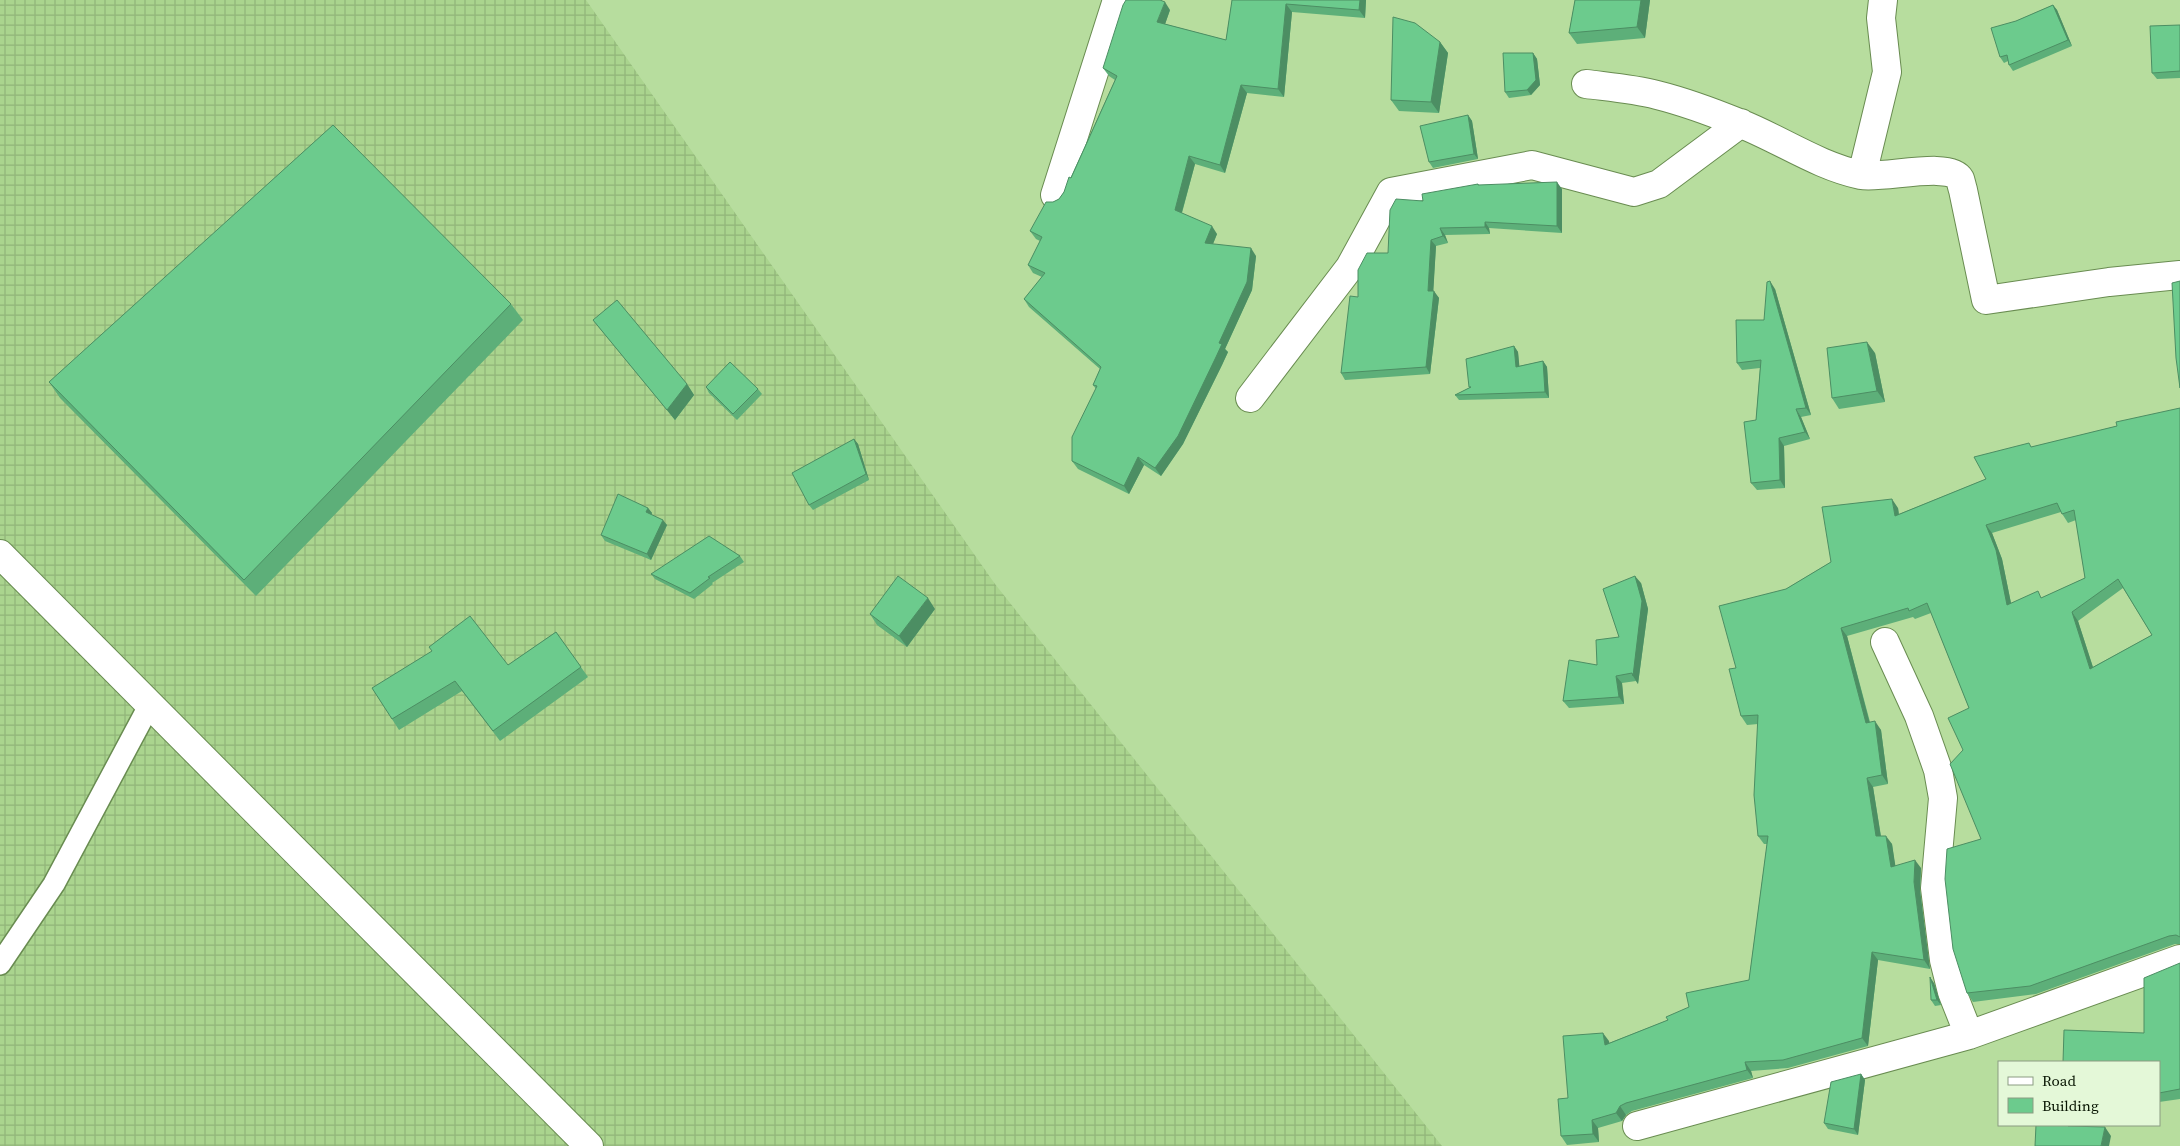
<svg xmlns="http://www.w3.org/2000/svg" width="2180" height="1146" font-family="'Source Serif 4',serif">
	<style>
		.industrial { fill: url(#industrial-grid) }
		.lines { fill: none; stroke-linecap: round; stroke-linejoin: round }
		.lane-casing { stroke: #698c51; stroke-width: 24 }
		.street-casing { stroke: #698c51; stroke-width: 30 }
		.lane { stroke: #fff; stroke-width: 21 }
		.street { stroke: #fff; stroke-width: 28 }
		.wall { fill: #5daf79; fill-rule: evenodd }
		.shaded-wall { fill: #4c8e63 }
		.building { fill: #6ccb8d; stroke: #4c8e63; fill-rule: evenodd }
	</style>
	<defs>
		<pattern id="industrial-grid" width="8" height="8" patternUnits="userSpaceOnUse" patternTransform="scale(1.25)"><rect width="8" height="8" fill="#aad48e"/><path d="M0 4h8M4 0v8" fill="none" stroke="#91b579"/></pattern>
	</defs>
	<rect width="100%" height="100%" fill="#b7dd9e"/>
	<!-- industrial -->
	<path class="industrial" d="M0 0H586L995 584 1442 1146H0Z"/>
	<g class="lines">
		<defs>
			<path id="lane" d="M0 964 54 884 149 706"/>
			<path id="street" d="M1586 84C1609 87 1634 89 1657 95 1685 102 1712 112 1739 123 1780 139 1818 166 1861 175 1883 179 1950 161 1960 179 1961 182 1962 187 1963 190L1986 300 2109 282 2180 275
				M1862 175 1887 72 1881 18 1883 0
				M1055 195 1117 0
				M1250 398 1350 267 1391 192 1532 165 1634 192 1659 184 1741 123
				M0 554 589 1146
				M1885 642 1919 716 1938 770 1943 798 1935 888 1944 960 1952 992 1969 1035
				M1637 1126 1969 1035 2180 959"/>
		</defs>
		<!-- lane casing -->
		<use href="#lane" class="lane-casing"/>
		<!-- street casing -->
		<use href="#street" class="street-casing"/>
		<!-- lane -->
		<use href="#lane" class="lane"/>
		<!-- street -->
		<use href="#street" class="street"/>
	</g>
	<!-- wall -->
	<path class="wall" d="M1232 0H1366L1365 18 1292 12 1284 97 1247 93 1225 173 1195 164 1182 213 1217 234 1213 244 1256 256 1252 290 1225 349 1228 352 1222 365 1183 444 1161 476 1144 465 1129 494 1078 469 1072 461 1096 389 1093 385 1100 369 1029 307 1024 299 1042 277 1033 273 1028 265 1040 241 1036 239 1030 231 1053 202 1059 199 1064 192 1115 80 1109 76 1103 68 1170 10 1165 24 1226 40Z
		M1575 0H1650L1645 38 1577 44 1569 33Z
		M2053 5 2057 10 2072 46 2013 71 2009 65 2008 61 2004 63 2000 57 2016 21Z
		M2180 25V78L2157 79 2152 73Z
		M1440 42 1448 53 1439 113 1399 111 1391 100Z
		M1533 53 1537 59 1540 85 1531 95 1509 98 1505 92Z
		M1468 115 1472 121 1478 159 1433 168 1429 162Z
		M1478 184 1479 185 1562 189V233L1489 228 1490 234 1445 235 1448 243 1436 246 1433 291 1439 298 1430 374 1345 380 1341 373 1358 297 1423 201Z
		M1775 289 1811 415 1801 417 1810 439 1784 446 1785 488 1757 490 1751 483 1760 368 1742 370 1737 363 1764 320Z
		M511 304 523 320 256 596 60 398 49 382Z
		M593 320 687 384 694 395 675 420 601 330Z
		M1514 346 1518 352 1519 366 1543 361 1547 367 1549 398 1459 400 1455 395 1469 388V387Z
		M1875 353 1885 402 1839 409 1832 398Z
		M706 387 758 389 762 394 737 420 709 393Z
		M2180 408V944H2175L2036 994 1973 1002 1967 993 1981 839 1963 750 1969 708 1931 613 1915 619 1913 617 1847 636 1870 722 1881 730 1888 784 1873 787 1881 836 1892 844 1895 866 1921 868 1920 890 1930 969 1878 960 1868 1046 1788 1068 1751 1071 1753 1078 1632 1111 1626 1115 1622 1121 1598 1128 1599 1142 1567 1145 1561 1136 1568 1098 1609 1041V1043L1668 1020 1749 980 1767 844H1764L1758 836V724L1747 725 1741 716 1736 668 1786 589 1831 562 1898 508 1899 514 1986 479 2032 447 2117 426ZM2061 512 2068 523 2076 520 2085 578 2042 598 2011 603 2002 559 1992 533ZM2123 588 2152 635 2093 667 2078 621Z
		M854 439 858 444 869 480 813 510 809 505Z
		M648 508 652 513 651 515 667 525 651 560 605 541 601 535Z
		M740 556 744 562 712 583 713 584 694 599 655 579 651 574Z
		M1641 583 1648 609 1638 684 1636 681 1622 683 1624 704 1569 708 1563 701 1597 665 1619 637Z
		M935 609 907 647 877 625 870 614Z
		M556 632 588 677 500 741 462 691 399 730 372 688 508 665Z
		M2180 963V1099L2159 1102V1062L2144 1033Z
		M1934 983 1941 1005 1935 1006 1931 1000Z
		M1861 1074 1865 1080 1858 1135 1828 1129 1824 1123Z"/>
	<!-- shaded-wall -->
	<path class="shaded-wall" d="M1360 0H1366L1365 18 1359 10Z
		M1641 0H1650L1645 38 1637 27Z
		M1165 2 1170 10 1163 30 1157 22Z
		M1286 4 1292 12 1284 97 1278 89Z
		M2053 5 2057 10 2072 46 2068 40Z
		M1440 42 1448 53 1439 113 1431 102Z
		M1533 53 1537 59 1540 85 1531 95 1527 90Z
		M1241 85 1247 93 1225 173 1220 165Z
		M1468 115 1472 121 1478 159 1474 154Z
		M1189 156 1195 164 1180 219 1175 210Z
		M1557 182 1562 189V233L1557 226Z
		M1485 222 1489 228 1490 234 1485 227Z
		M1212 226 1217 234 1210 251 1205 243Z
		M1440 228 1445 235 1448 243 1443 236Z
		M1431 240 1436 246 1433 297 1428 291Z
		M1251 248 1256 256 1252 290 1225 349 1228 352 1222 365 1183 444 1161 476 1155 468 1219 343Z
		M1770 281 1775 289 1811 415 1806 408Z
		M1434 291 1439 298 1430 374 1426 367Z
		M1867 342 1875 353 1885 402 1877 391Z
		M1514 346 1518 352 1520 372 1516 367Z
		M1543 361 1547 367 1549 398 1545 392Z
		M687 384 694 395 675 420 667 410Z
		M1796 409 1801 417 1810 439 1805 432Z
		M1779 438 1784 446 1785 488 1780 480Z
		M854 439 858 444 869 480 866 474Z
		M1138 457 1144 465 1129 494 1124 486Z
		M1892 499 1898 508 1900 525 1895 516Z
		M648 508 652 513 650 518 646 512Z
		M663 520 667 525 651 560 647 554Z
		M1986 525 1992 533 2002 559 2013 613 2007 605Z
		M1635 576 1641 583 1648 609 1638 684 1633 676Z
		M928 598 935 609 907 647 899 636Z
		M2072 612 2078 621 2096 677 2090 669Z
		M1841 628 1847 636 1872 732 1866 723Z
		M1616 676 1622 683 1624 704 1619 697Z
		M1875 721 1881 730 1888 784 1882 775Z
		M1867 778 1873 787 1882 844 1876 836Z
		M1886 836 1892 844 1897 876 1891 867Z
		M1915 860 1921 868 1920 890 1930 969 1924 960 1914 882Z
		M1872 952 1878 960 1868 1046 1862 1038Z
		M1930 977 1934 983 1941 1005 1937 1000Z
		M1603 1033 1609 1041 1611 1054 1605 1045Z
		M1745 1062 1751 1071 1753 1078 1747 1070Z
		M1861 1074 1865 1080 1858 1135 1854 1129Z
		M1620 1106 1626 1115 1622 1121 1616 1113Z
		M1592 1120 1598 1128 1599 1142 1593 1134Z
		M2105 1127 2111 1136 2109 1146H2101Z"/>
	<!-- building -->
	<path class="building" d="M1126 0H1160L1165 2 1157 22 1226 40 1232 0H1360L1359 10 1286 4 1278 89 1241 85 1220 165 1189 156 1175 210 1212 226 1205 243 1251 248 1247 282 1219 343 1222 344 1216 357 1178 436 1155 468 1138 457 1124 486 1072 461V437L1097 386 1093 385 1101 367 1024 299 1045 273 1028 265 1042 237 1030 231 1046 202H1053L1059 199 1064 192 1069 177 1071 178 1117 76 1103 68 1123 5Z
		M1575 0H1641L1637 27 1569 33Z
		M2053 5 2068 40 2009 65 2007 55 2000 57 1991 28 2016 21Z
		M1393 17 1415 23 1440 42 1431 102 1391 100Z
		M2180 25V71L2152 73 2150 26Z
		M1503 53H1533L1536 80 1527 90 1505 92Z
		M1468 115 1474 154 1429 162 1420 126Z
		M333 125 511 304 244 580 49 382Z
		M1557 182V226L1485 222V227L1440 228 1443 236 1431 240 1428 291H1434L1426 367 1341 373 1350 296 1358 297V270L1367 253H1388L1390 210 1396 199 1423 201 1422 194 1478 184V185Z
		M1770 281 1806 408 1796 409 1805 432 1779 438 1780 480 1751 483 1744 422 1756 420 1761 360 1737 363 1736 320H1764L1767 282Z
		M2180 281V388L2176 358 2172 283Z
		M617 300 687 384 667 410 593 320Z
		M1867 342 1877 391 1832 398 1827 348Z
		M1514 346 1516 367 1543 361 1545 392 1455 395 1471 387H1469L1466 359Z
		M730 362 758 389 733 414 706 387Z
		M2180 408V937L2176 935 2169 936 2030 986 1967 993 1953 949 1945 879 1947 849 1981 839 1950 764 1963 750 1948 718 1969 708 1927 603 1909 611 1908 608 1841 628 1866 723 1875 721 1882 775 1867 778 1876 836H1886L1891 867 1915 860 1914 882 1924 960 1872 952 1862 1038 1783 1060 1745 1062 1747 1070 1626 1103 1620 1106 1616 1113 1592 1120 1593 1134 1561 1136 1558 1099 1568 1098 1563 1036 1603 1033 1605 1045 1668 1020 1666 1017 1689 1007 1686 993 1749 980 1768 836H1758L1754 795 1758 715 1741 716 1729 669 1736 668 1719 606 1786 589 1831 562 1822 507 1892 499 1895 516 1986 479 1974 457 2029 443 2031 447 2117 426 2116 422ZM2057 503 2062 514 2074 510 2085 578 2041 598 2038 591 2007 605 1996 550 1986 525ZM2118 579 2152 635 2090 669 2072 612Z
		M854 439 866 474 809 505 792 473Z
		M618 494 648 508 646 512 663 520 647 554 601 535Z
		M709 536 740 556 708 577 710 578 690 593 651 574Z
		M898 576 928 598 899 636 870 614Z
		M1635 576 1642 601 1633 676 1632 673 1616 676 1619 697 1563 701 1569 660 1597 665 1596 640 1619 637 1603 589Z
		M470 616 508 665 556 632 581 667 493 731 455 681 392 719 372 688 432 651 429 647Z
		M2180 963V1089L2159 1093V1062H2063L2064 1030 2144 1033V978Z
		M1930 977 1937 1000H1931Z
		M1861 1074 1854 1129 1824 1123 1831 1082Z
		M2036 1125H2068V1126L2105 1127 2101 1146H2035Z"/>
	<!-- legend -->
	<rect x="1998" y="1061" width="162" height="65" fill="#e4f8d8" stroke="#8b9c82"/>
	<rect x="2008" y="1077" width="25" height="8" fill="#ffffff" stroke="#8b9c82"/>
	<text x="2042" y="1086" font-size="15" fill="#061300">Road</text>
	<rect x="2008" y="1098" width="25" height="15" fill="#6ccb8d" stroke="#8b9c82"/>
	<text x="2042" y="1111" font-size="15" fill="#061300">Building</text>
</svg>
